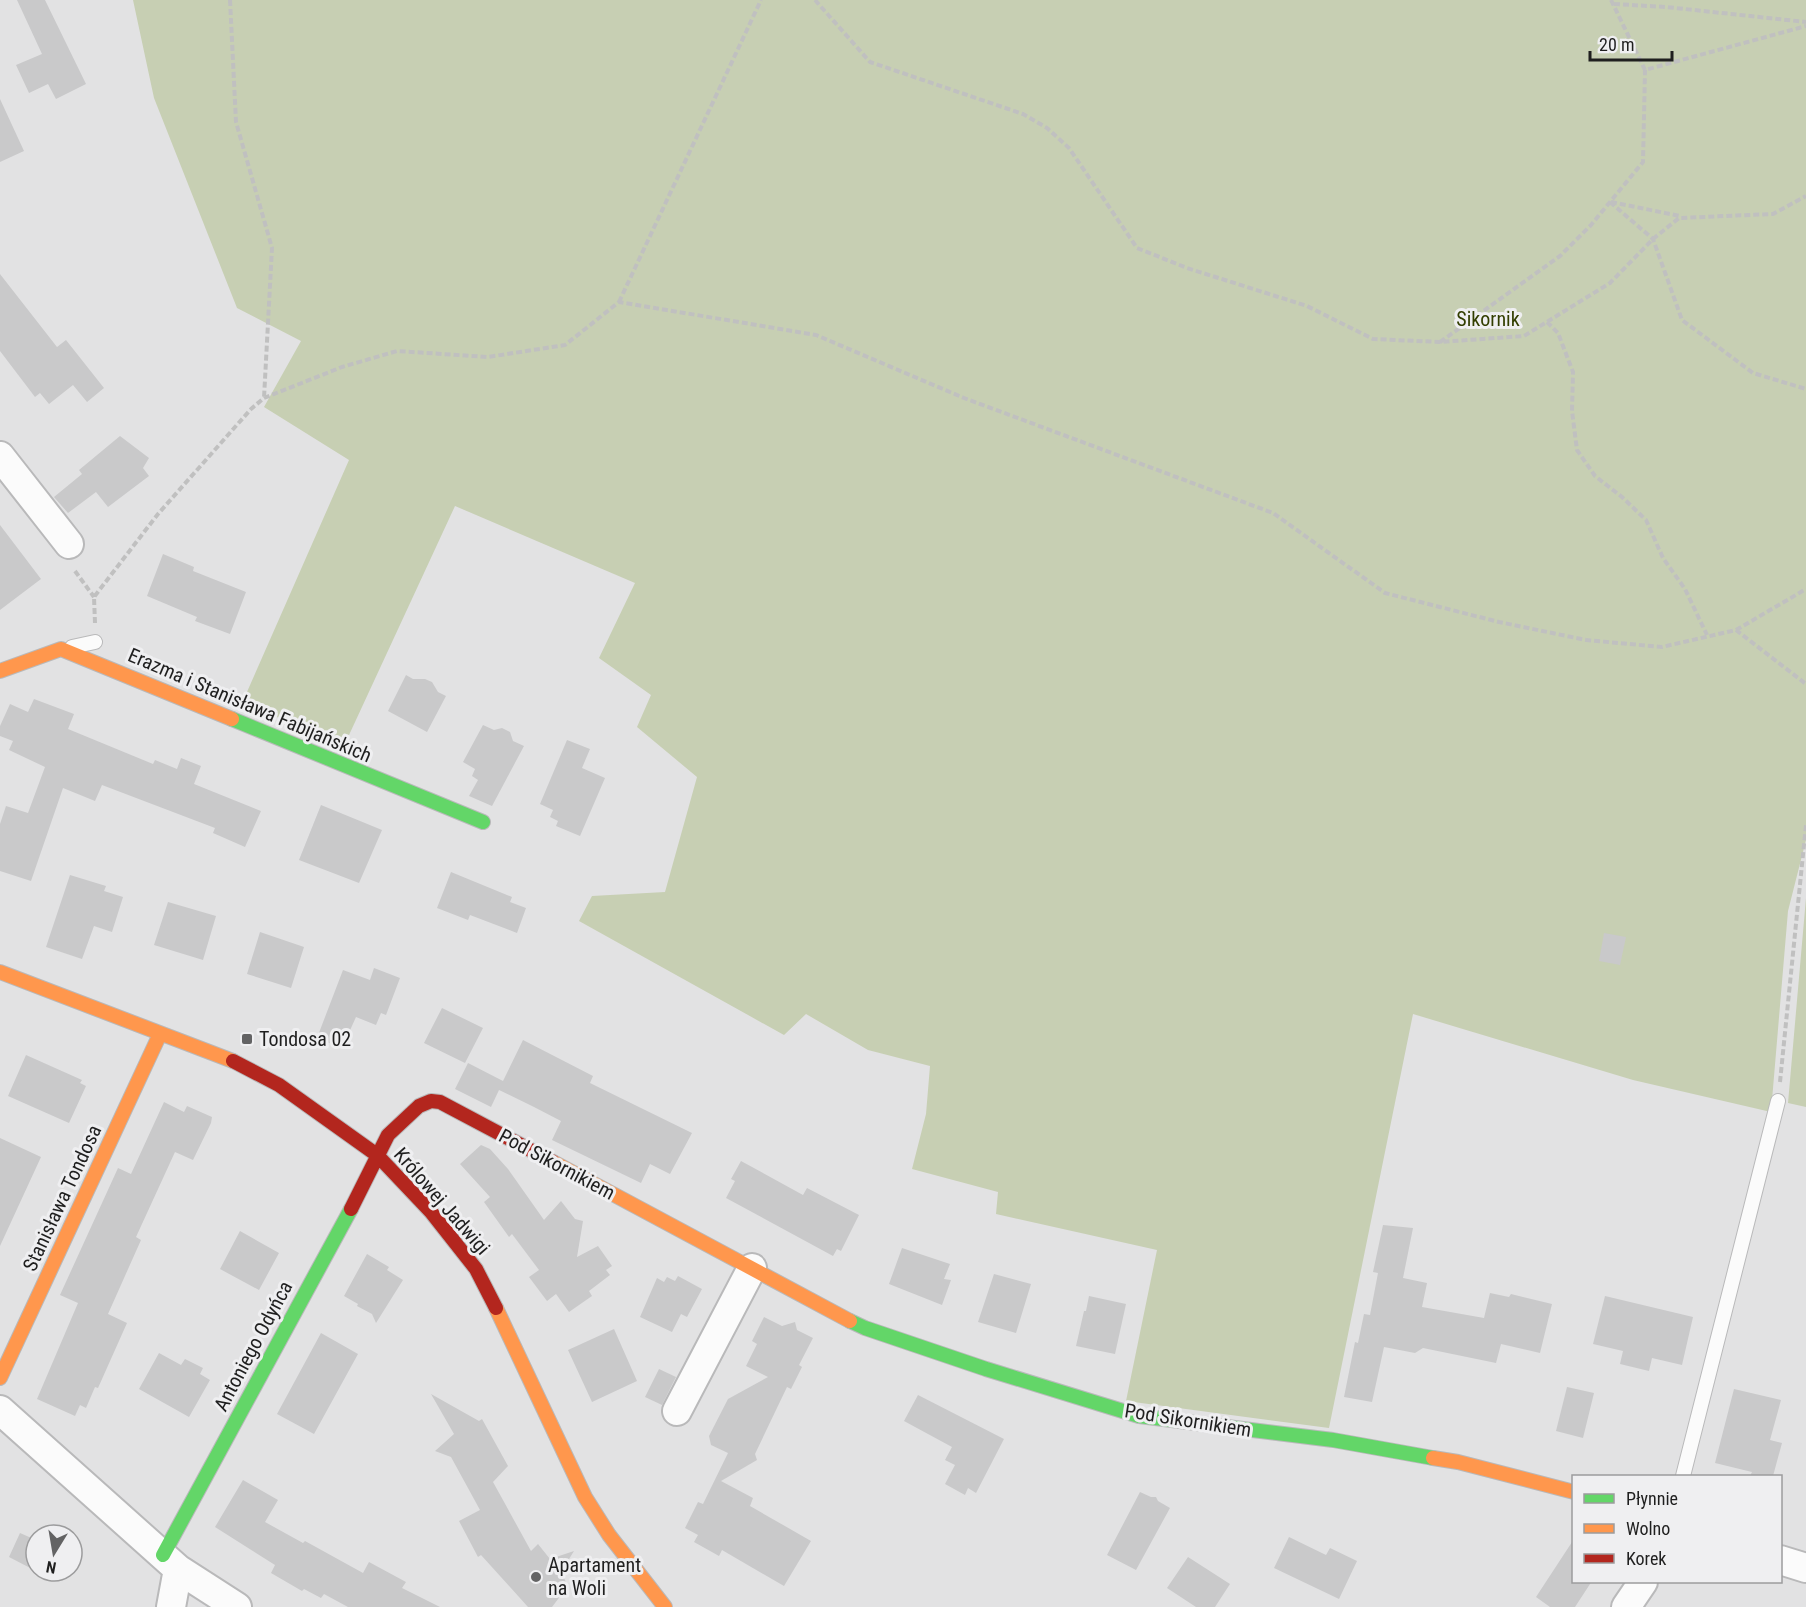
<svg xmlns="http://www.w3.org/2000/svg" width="1806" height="1607" font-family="'Roboto Condensed',sans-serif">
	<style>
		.green { fill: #c7cfb3 }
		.building { fill: #c9c9ca }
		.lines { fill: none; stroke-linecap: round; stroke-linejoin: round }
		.lane-casing { stroke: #b9b9ba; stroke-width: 16 }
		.street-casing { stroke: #b9b9ba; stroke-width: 32 }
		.fast-casing { stroke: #b9b9ba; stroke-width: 16 }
		.slow-casing { stroke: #b9b9ba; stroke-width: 16 }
		.jam-casing { stroke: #b9b9ba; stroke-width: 16 }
		.path { stroke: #c0c0c0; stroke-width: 4; stroke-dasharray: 6 3; stroke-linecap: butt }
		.lane { stroke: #fbfbfb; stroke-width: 14 }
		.street { stroke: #fbfbfb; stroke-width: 28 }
		.fast { stroke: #63d668; stroke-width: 14 }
		.slow { stroke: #ff974d; stroke-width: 14 }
		.jam { stroke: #b3261e; stroke-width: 14 }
		.poi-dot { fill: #636364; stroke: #efeff1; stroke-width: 2 }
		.labels { text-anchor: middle; stroke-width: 6; stroke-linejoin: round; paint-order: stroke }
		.park-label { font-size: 20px; fill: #323e00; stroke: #efeff1 }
		.street-label { font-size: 20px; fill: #1f1f1f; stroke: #efeff1 }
		.poi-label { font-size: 20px; fill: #1f1f1f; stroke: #efeff1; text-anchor: start }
	</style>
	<rect width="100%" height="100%" fill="#e2e2e3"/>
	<!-- green -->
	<path class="green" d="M133 0H1806V840L1788 911 1771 1112 1633 1080 1413 1014 1329 1428 1126 1401 1157 1250 996 1214 998 1192 912 1169 926 1114 930 1066 868 1050 806 1014 784 1035 579 921 592 896 665 892 697 777 637 727 651 695 599 658 635 583 455 506 343 748 243 701 349 460 264 407 301 341 237 308 154 98Z
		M1806 898V1107L1788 1103Z"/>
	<!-- building -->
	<path class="building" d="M17 0H45L86 84 56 99 48 84 29 93 16 65 42 54Z
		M0 99 24 151 0 162Z
		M0 274 57 347 66 340 104 388 87 402 73 385 49 404 40 393 35 397 0 351Z
		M120 436 149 458 143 468 149 476 108 507 96 492 68 513 54 497 82 474 79 470Z
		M0 525 41 579 0 610Z
		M163 554 194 567 193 571 246 592 230 634 195 621 197 617 147 596Z
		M406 675 413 679H425L432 682 438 692 446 696 427 732 388 711Z
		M34 699 74 714 68 729 153 764 155 760 177 769 181 758 201 766 194 784 261 811 245 847 213 833 215 828 102 785 95 801 63 788 31 881 0 871V824L6 806 28 813 45 767 9 750 13 741 0 736V726L10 704 28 712Z
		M483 725 494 730 502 728 510 732 513 741 524 746 492 806 469 796 478 780 472 776 475 769 463 762Z
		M567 740 590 749 582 768 605 778 580 836 556 826 558 821 550 817 553 810 540 804Z
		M321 805 382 830 359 883 299 860Z
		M451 872 512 897 510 902 526 908 517 933 470 915 468 920 437 908Z
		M70 875 106 886 104 891 123 897 112 932 94 926 82 959 46 947Z
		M168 902 216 916 203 960 154 945Z
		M260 932 304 947 291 988 247 974Z
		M1604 933 1626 937 1620 965 1599 961Z
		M374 968 400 978 386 1015 381 1013 376 1025 356 1017 342 1048 317 1038 343 970 370 980Z
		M442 1008 483 1028 465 1063 424 1043Z
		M523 1040 593 1076 590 1083 692 1133 670 1174 650 1164 641 1183 552 1140 561 1121 534 1107 499 1090 491 1107 455 1089 468 1063 503 1081Z
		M26 1055 82 1080 80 1083 86 1086 69 1123 8 1096Z
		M164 1102 184 1112 187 1106 212 1117 211 1123 193 1160 175 1152 136 1237 141 1240 108 1314 127 1323 98 1388 95 1387 86 1408 80 1405 75 1416 37 1399 78 1303 60 1295 118 1168 131 1174Z
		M0 1138 41 1157 0 1246Z
		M481 1145 490 1149 508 1169 544 1220 561 1201 575 1219 583 1221 577 1257 598 1246 612 1266 606 1270 610 1275 589 1291 592 1296 569 1312 556 1294 547 1301 529 1277 539 1270 512 1234 509 1237 484 1202 490 1197 460 1164Z
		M741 1161 803 1195 807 1188 859 1215 841 1251 837 1249 833 1256 726 1198 735 1181 731 1179Z
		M1383 1225 1413 1228 1403 1278 1427 1283 1422 1307 1484 1318 1490 1293 1509 1297 1511 1294 1552 1304 1540 1353 1501 1344 1496 1363 1423 1348 1415 1353 1384 1347 1372 1402 1344 1397 1355 1342 1358 1343 1364 1314 1370 1315 1378 1273 1373 1272Z
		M240 1231 279 1253 259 1290 220 1269Z
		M902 1248 950 1264 944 1279 951 1280 942 1305 889 1284Z
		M367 1254 389 1267 387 1270 403 1280 376 1323 372 1314 357 1306 358 1304 344 1296Z
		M994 1274 1031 1284 1016 1333 978 1322Z
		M678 1276 702 1289 687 1317 681 1314 672 1332 640 1317 657 1278 664 1282 667 1277 675 1281Z
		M1089 1296 1126 1304 1115 1354 1076 1346 1084 1311H1086Z
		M1605 1296 1693 1317 1682 1365 1652 1358 1649 1371 1620 1364 1623 1351 1593 1344Z
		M764 1317 782 1326 795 1322 797 1330 813 1338 799 1365 802 1367 791 1389 787 1387 755 1454 757 1460 721 1481 753 1498 750 1506 811 1541 784 1586 722 1550 719 1556 694 1542 698 1535 685 1528 698 1502 703 1504 728 1453 711 1445 709 1436 728 1399 768 1377 746 1366 757 1344 752 1341Z
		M614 1329 637 1381 592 1402 568 1350Z
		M321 1333 358 1354 314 1434 277 1414Z
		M159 1353 181 1365 185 1359 203 1368 200 1374 210 1380 189 1417 139 1389Z
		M659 1369 676 1377 662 1405 645 1397Z
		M1567 1387 1594 1393 1583 1438 1556 1431Z
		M1734 1389 1781 1400 1770 1440 1782 1443 1773 1476H1750L1752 1472 1715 1463Z
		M431 1394 479 1421 482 1419 508 1466 493 1482 531 1551 538 1544 550 1559 574 1551 561 1572 568 1586 552 1607H528L481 1555 478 1557 459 1521 480 1510 451 1457 435 1451 454 1434Z
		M918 1395 1004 1439 976 1493 968 1488 965 1495 945 1484 955 1465 945 1460 952 1447 904 1421Z
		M243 1480 278 1500 265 1522 303 1543 305 1541 363 1573 369 1562 406 1582 402 1588 440 1607H348L324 1594 321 1598 304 1589 302 1591 271 1573 275 1565 215 1527Z
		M1140 1492 1151 1497H1156L1158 1501 1170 1508 1136 1570 1107 1555Z
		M20 1533 36 1540V1571L9 1557Z
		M1289 1537 1326 1555 1330 1548 1357 1561 1339 1599 1274 1568Z
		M1574 1539V1581H1592L1575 1607H1550L1536 1597Z
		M1188 1557 1230 1584 1215 1607H1196L1167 1588Z"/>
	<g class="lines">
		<defs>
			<path id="lane" d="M72 647 95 642
				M1683 1476 1778 1101"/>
			<path id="street" d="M0 456 69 544
				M0 1410 178 1569 237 1607
				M677 1411 752 1268
				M1780 1560 1806 1568
				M171 1607 178 1569
				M1626 1607 1643 1582"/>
			<path id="fast" d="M232 719 483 822
				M850 1321 865 1328 986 1369 1139 1416 1333 1440 1433 1458
				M163 1555 351 1209"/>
			<path id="slow" d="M0 671 61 649 232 719
				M0 972 233 1061
				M553 1162 850 1321
				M496 1308 585 1497 609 1535 665 1607
				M0 1378 160 1034
				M1433 1458 1458 1462 1574 1492"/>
			<path id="jam" d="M233 1061 279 1085 377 1155 431 1212 476 1269 496 1308
				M351 1209 388 1135 419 1106 431 1101 440 1102 553 1162"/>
		</defs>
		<!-- lane casing -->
		<use href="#lane" class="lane-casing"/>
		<!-- street casing -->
		<use href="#street" class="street-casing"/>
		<!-- fast casing -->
		<use href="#fast" class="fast-casing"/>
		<!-- slow casing -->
		<use href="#slow" class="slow-casing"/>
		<!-- jam casing -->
		<use href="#jam" class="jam-casing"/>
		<!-- path -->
		<path class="path" d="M230 0 236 122 272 248 264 398
			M815 0 870 62 1023 114 1047 128 1069 148 1137 248 1187 268 1307 306 1373 339 1440 342 1524 336 1610 283 1653 239 1679 218 1773 214 1806 196
			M1611 0 1645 70 1806 26
			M1614 4 1666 7 1806 22
			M1610 202 1653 239 1682 320 1753 373 1806 389
			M1611 202 1680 216
			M619 302 761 0
			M1547 322 1558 333 1573 372 1572 411 1577 450 1595 476 1622 497 1646 520 1663 558 1685 589 1707 635
			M1440 342 1560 256 1591 225 1643 162 1645 70
			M75 571 94 597
			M95 623 94 597 158 514 251 409 264 398 342 367 397 351 488 357 565 345 619 302 816 335 964 398 1273 513 1385 593 1499 622 1586 640 1662 647 1736 630 1806 684
			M1736 630 1806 589
			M1780 1082 1806 825"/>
		<!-- lane -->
		<use href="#lane" class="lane"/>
		<!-- street -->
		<use href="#street" class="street"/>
		<!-- fast -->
		<use href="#fast" class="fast"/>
		<!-- slow -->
		<use href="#slow" class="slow"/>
		<!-- jam -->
		<use href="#jam" class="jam"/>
	</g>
	<!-- markers -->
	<g class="poi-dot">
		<rect x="241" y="1033" width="12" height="12" rx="3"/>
		<circle cx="536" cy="1577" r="6"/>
	</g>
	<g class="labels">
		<!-- park labels -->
		<g class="park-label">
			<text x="1488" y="326">Sikornik</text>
		</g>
		<!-- street labels -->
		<g class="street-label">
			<text transform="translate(250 705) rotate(23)" y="7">Erazma i Stanisława Fabijańskich</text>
			<text transform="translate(557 1164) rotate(28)" y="7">Pod Sikornikiem</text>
			<text transform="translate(62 1198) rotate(-65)" y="7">Stanisława Tondosa</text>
			<text transform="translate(442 1201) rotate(49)" y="7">Królowej Jadwigi</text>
			<text transform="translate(253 1346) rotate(-62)" y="7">Antoniego Odyńca</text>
			<text transform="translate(1188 1420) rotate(9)" y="7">Pod Sikornikiem</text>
		</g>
		<!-- poi labels -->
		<g class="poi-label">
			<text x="259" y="1046">Tondosa 02</text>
			<text x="548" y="1572">Apartament<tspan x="548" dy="23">na Woli</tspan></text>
		</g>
	</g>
	<!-- legend -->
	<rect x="1572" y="1475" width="210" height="108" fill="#efeff1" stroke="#9c9c9d" stroke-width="1.5"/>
	<rect x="1584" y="1494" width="30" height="9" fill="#63d668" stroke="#9c9c9d" stroke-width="1.5"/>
	<text x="1626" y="1505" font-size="18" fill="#1f1f1f">Płynnie</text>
	<rect x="1584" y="1524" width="30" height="9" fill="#ff974d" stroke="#9c9c9d" stroke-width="1.5"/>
	<text x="1626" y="1535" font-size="18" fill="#1f1f1f">Wolno</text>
	<rect x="1584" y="1554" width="30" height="9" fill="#b3261e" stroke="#9c9c9d" stroke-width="1.5"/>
	<text x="1626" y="1565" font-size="18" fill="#1f1f1f">Korek</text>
	<!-- north arrow -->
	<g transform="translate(54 1553) rotate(191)"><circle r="28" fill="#efeff1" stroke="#9c9c9d" stroke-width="1.5"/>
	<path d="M0-4.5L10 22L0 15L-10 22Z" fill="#636364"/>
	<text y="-9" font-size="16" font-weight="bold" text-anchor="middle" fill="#1f1f1f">N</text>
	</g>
	<!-- scale -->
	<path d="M1590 51v9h82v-9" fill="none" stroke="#1f1f1f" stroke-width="3"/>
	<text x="1599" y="51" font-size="18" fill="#1f1f1f" stroke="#efeff1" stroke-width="4.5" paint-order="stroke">20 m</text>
</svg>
